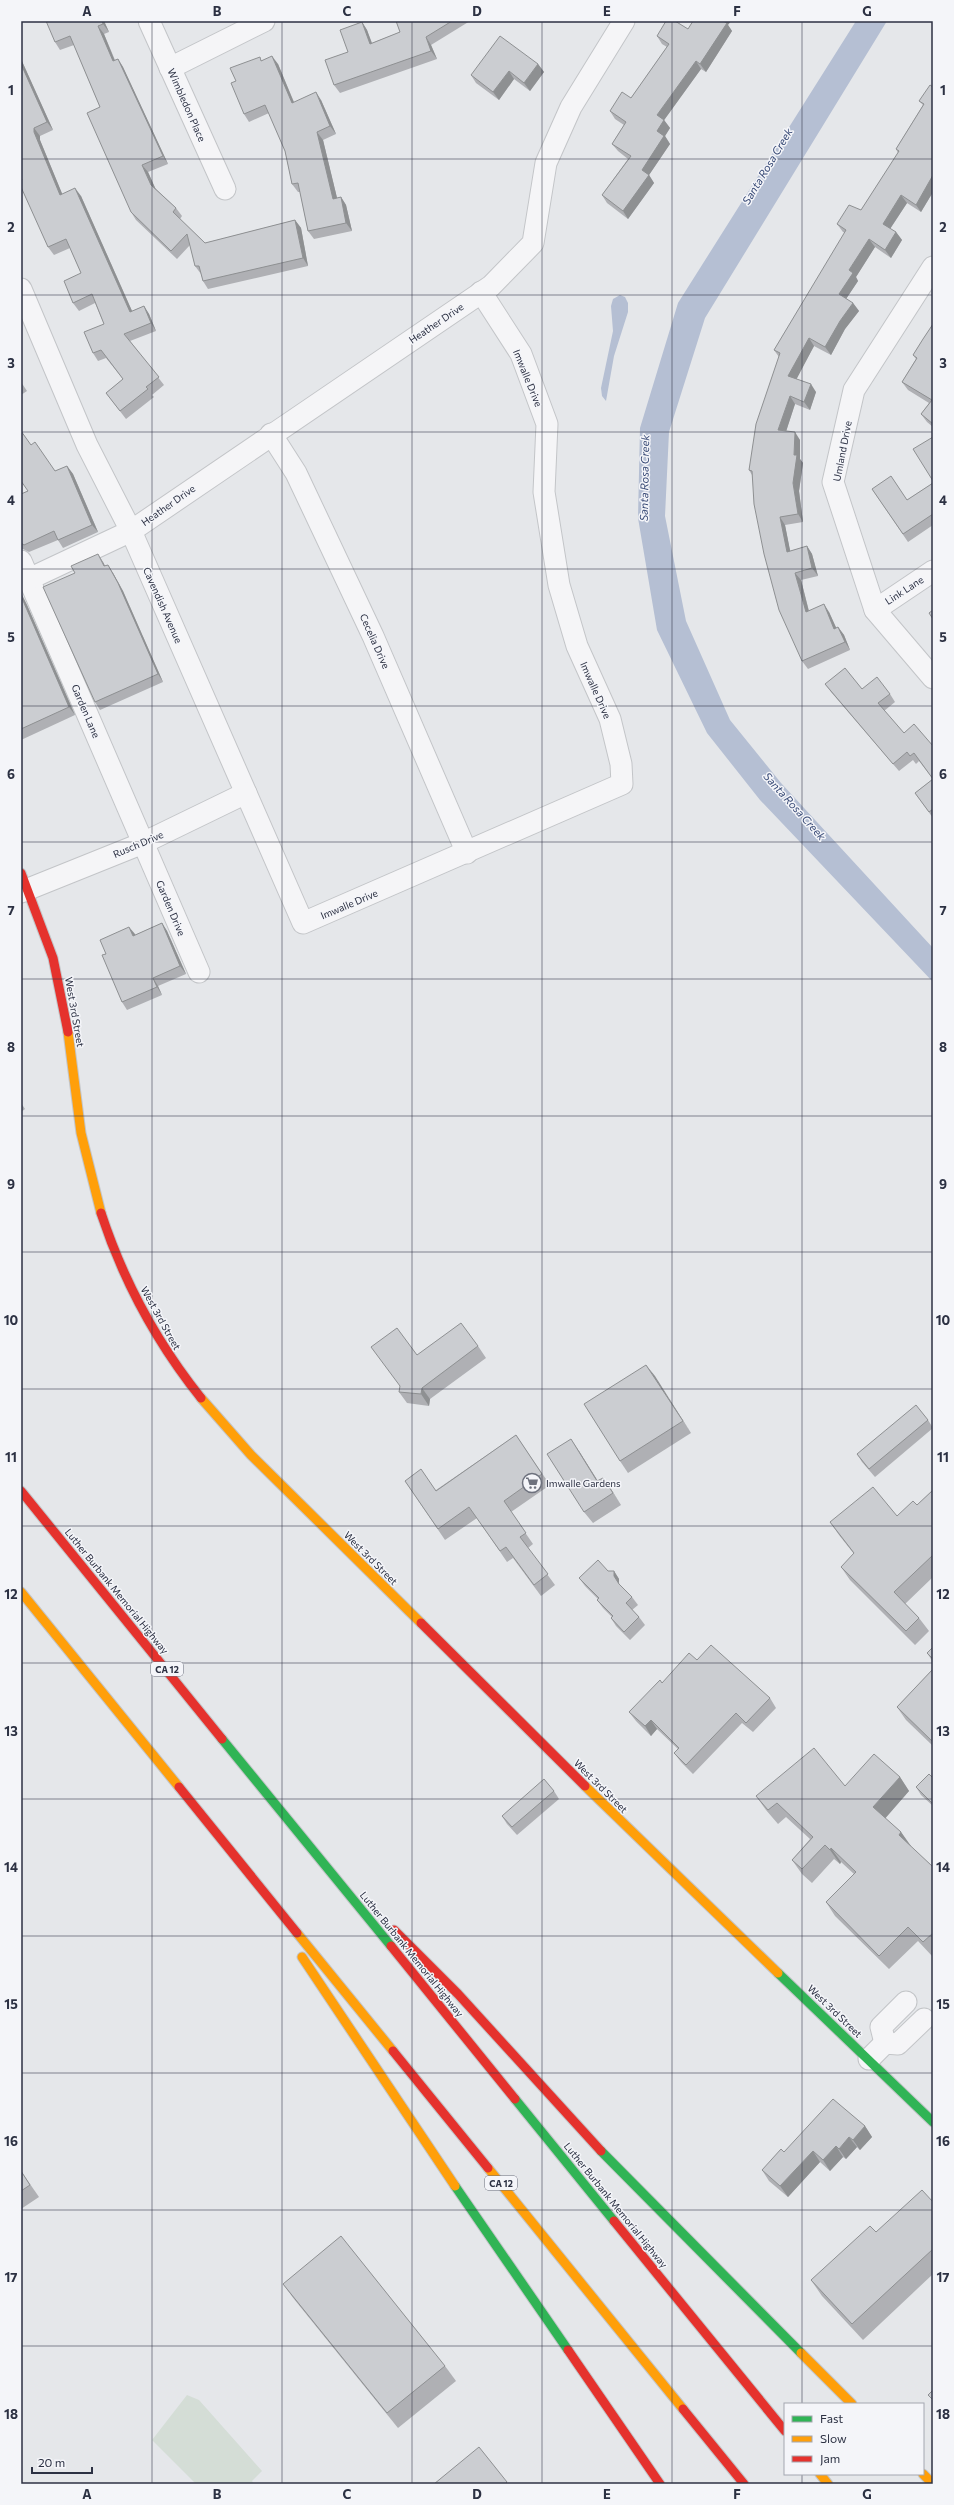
<svg xmlns="http://www.w3.org/2000/svg" width="954" height="2505" font-family="Commissioner,sans-serif">
	<rect width="100%" height="100%" fill="#e5e7ea"/>
	<polygon fill="#d4ddd6" points="187,2395 199,2400 262,2471 252,2481 254,2484 196,2484 152,2440"/>
	<g fill="#b5bfd3">
		<polygon points="856,21 887,21 705,318 669,432 665,516 686,621 730,720 781,783 933,948 933,982 760,800 707,733 657,630 638,518 640,428 678,303"/>
		<polygon points="620,295 625,297 628,303 628,312 614,356 606,401 602,396 601,388 613,331 611,306 613,299"/>
	</g>
	<g fill="none" stroke-linecap="round" stroke-linejoin="round">
		<defs>
			<g id="street">
				<polyline points="149,21 225,189"/>
				<polyline points="170,68 264,21"/>
				<polyline points="933,267 854,390 833,482 875,610 933,678"/>
				<polyline points="21,289 87,445 131,531 303,923 622,784 621,764 610,719 577,646 559,585 544,492 547,424 521,354 481,292"/>
				<polyline points="271,434 296,473 373,636 467,853"/>
				<polyline points="21,561 199,972"/>
				<polyline points="29,579 131,531 491,286 533,243 546,163 571,107 624,21"/>
				<polyline points="875,610 933,571"/>
				<polyline points="21,892 143,843 246,793"/>
				<polyline points="885,2043 881,2027 906,2002"/>
				<polyline points="869,2059 885,2043 898,2044 924,2019"/>
			</g>
			<g id="fast">
				<polyline points="222,1739 391,1946"/>
				<polyline points="778,1973 933,2122"/>
				<polyline points="515,2099 614,2221"/>
				<polyline points="601,2151 801,2353"/>
				<polyline points="455,2186 568,2350"/>
			</g>
			<g id="slow">
				<polyline points="68,1032 81,1133 101,1213"/>
				<polyline points="201,1398 251,1455 421,1623"/>
				<polyline points="21,1592 179,1787"/>
				<polyline points="585,1786 778,1973"/>
				<polyline points="297,1933 393,2051"/>
				<polyline points="302,1957 455,2186"/>
				<polyline points="488,2168 683,2409"/>
				<polyline points="801,2353 852,2404"/>
				<polyline points="820,2474 828,2484"/>
				<polyline points="923,2474 933,2484"/>
			</g>
			<g id="jam">
				<polyline points="21,873 53,958 68,1032"/>
				<path d="M101,1213C123,1280 157,1343 201,1398"/>
				<polyline points="21,1491 222,1739"/>
				<polyline points="421,1623 585,1786"/>
				<polyline points="179,1787 297,1933"/>
				<polyline points="394,1930 458,1994 601,2151"/>
				<polyline points="391,1946 515,2099"/>
				<polyline points="393,2051 488,2168"/>
				<polyline points="614,2221 785,2431"/>
				<polyline points="568,2350 660,2484"/>
				<polyline points="683,2409 744,2484"/>
			</g>
		</defs>
		<use href="#street" stroke="#c3c5c8" stroke-width="23"/>
		<use href="#fast" stroke="#c3c5c8" stroke-width="11"/>
		<use href="#slow" stroke="#c3c5c8" stroke-width="11"/>
		<use href="#jam" stroke="#c3c5c8" stroke-width="11"/>
		<use href="#street" stroke="#f5f5f7" stroke-width="21"/>
		<use href="#fast" stroke="#30b455" stroke-width="9"/>
		<use href="#slow" stroke="#ff9f0a" stroke-width="9"/>
		<use href="#jam" stroke="#e5322d" stroke-width="9"/>
	</g>
	<g fill="#afb0b4">
		<polygon points="104,21 109,32 104,34 115,60 118,59 123,67 168,164 148,172 155,188 176,208 182,216 180,219 205,243 295,220 301,228 308,266 208,289 203,281 201,274 195,266 190,245 177,259 136,220 131,212 100,107 74,45 60,50 55,42"/>
		<polygon points="396,21 470,21 431,45 437,59 340,93 334,85 362,22 367,30 372,43 400,32"/>
		<polygon points="728,25 732,31 706,72 701,69 664,120 670,128 665,136 670,144 649,175 654,183 628,219 607,203 602,195 628,159 618,151 612,144 624,125 615,119 610,111 631,98 667,47 662,44 657,36 688,29"/>
		<polygon points="21,59 53,130 40,136 40,140 62,194 81,196 132,311 144,306 149,314 156,331 130,341 164,385 152,395 154,397 126,419 106,393 123,379 106,358 98,361 93,353 104,324 95,303 79,311 73,303 81,273 70,248 54,255 48,247 22,180"/>
		<polygon points="262,60 278,64 294,102 321,100 336,134 323,140 337,198 341,197 346,205 352,231 314,239 308,231 300,192 298,192 292,184 285,151 269,113 249,122 244,114 236,81"/>
		<polygon points="538,64 544,72 530,91 514,79 499,100 476,83 471,75"/>
		<polygon points="933,87 933,192 921,212 907,203 890,229 896,232 902,240 891,258 875,247 856,277 858,281 846,299 853,303 859,311 845,329 831,355 814,346 796,379 816,392 810,410 795,404 786,431 800,440 800,459 803,463 799,491 803,522 785,525 790,551 807,546 812,554 818,576 801,580 809,611 829,612 836,628 838,627 844,635 850,650 808,669 802,661 752,475 749,470 779,357 774,350 845,233 843,232 837,224 861,210 898,153 896,149 923,105 919,101"/>
		<polygon points="933,324 933,427 927,422 921,414 929,403 908,390 902,382 916,359 913,355"/>
		<polygon points="21,382 27,391 21,395"/>
		<polygon points="31,445 55,471 67,466 73,474 98,532 63,548 58,540 29,552 23,549 21,549 21,494 28,491"/>
		<polygon points="933,483 933,525 908,542 872,489 907,500"/>
		<polygon points="103,562 105,566 113,573 123,591 163,682 100,710 95,702"/>
		<polygon points="21,593 27,605 75,715 21,740"/>
		<polygon points="825,684 890,694 895,702 884,711 904,733 933,746 933,818 915,793 933,779 919,761 916,764 913,760 899,771 831,692"/>
		<polygon points="162,923 167,931 186,974 158,986 162,995 127,1010 122,1002 106,954 135,935"/>
		<polygon points="21,1103 25,1109 21,1112"/>
		<polygon points="478,1346 486,1358 430,1399 429,1406 407,1403 399,1392 417,1355"/>
		<polygon points="646,1365 691,1433 628,1473 620,1461"/>
		<polygon points="928,1420 933,1428 875,1477 862,1462 857,1454"/>
		<polygon points="516,1435 550,1485 511,1512 533,1544 528,1548 555,1585 541,1596 513,1558 507,1562 477,1518 445,1540 405,1481 436,1490"/>
		<polygon points="579,1451 598,1481 603,1478 621,1505 593,1523 584,1512"/>
		<polygon points="933,1490 933,1577 905,1604 919,1618 929,1631 915,1645 850,1580 841,1567 854,1554 839,1535 830,1522 897,1516 917,1505"/>
		<polygon points="608,1571 614,1571 619,1579 619,1584 632,1597 638,1605 632,1610 639,1617 645,1625 630,1640 616,1626 611,1618 612,1617 603,1608 597,1600 598,1599 585,1586 579,1578"/>
		<polygon points="933,1647 933,1662 927,1653"/>
		<polygon points="697,1660 770,1698 776,1708 753,1732 742,1723 693,1774 681,1762 674,1753 678,1749 657,1729 651,1736 636,1721 629,1712 662,1683"/>
		<polygon points="933,1669 933,1746 906,1720 897,1707"/>
		<polygon points="900,1777 909,1791 885,1818 901,1832 910,1846 932,1866 933,1866 933,1955 932,1956 918,1941 889,1969 835,1916 826,1902 854,1874 841,1862 840,1864 834,1859 812,1883 802,1874 792,1860 810,1839 786,1817 778,1824 766,1810 756,1796 845,1786"/>
		<polygon points="933,1778 933,1806 921,1795 916,1787"/>
		<polygon points="554,1791 559,1799 517,1835 507,1824 502,1816"/>
		<polygon points="865,2126 872,2137 860,2150 857,2147 846,2159 843,2157 830,2171 820,2162 788,2197 769,2181 762,2170 784,2152"/>
		<polygon points="21,2171 39,2197 21,2209"/>
		<polygon points="933,2202 933,2274 863,2340 822,2296 811,2280 876,2232"/>
		<polygon points="283,2284 445,2366 456,2381 398,2428 294,2299"/>
	</g>
	<g fill="#8e9092">
		<polygon points="102,21 104,21 109,32 103,24"/>
		<polygon points="722,21 731,21 728,25 732,31 706,72 700,64"/>
		<polygon points="362,22 367,30 375,52 370,44"/>
		<polygon points="98,26 104,34 118,69 113,61"/>
		<polygon points="426,37 431,45 437,59 431,51"/>
		<polygon points="272,56 278,64 297,110 292,103"/>
		<polygon points="21,59 53,130 47,122 21,64"/>
		<polygon points="118,59 123,67 168,164 163,156"/>
		<polygon points="696,61 701,69 662,123 657,115"/>
		<polygon points="538,64 544,72 530,91 524,83"/>
		<polygon points="509,71 514,79 499,100 493,92"/>
		<polygon points="316,92 321,100 336,134 330,126"/>
		<polygon points="664,120 670,128 665,136 670,144 649,175 654,183 628,219 623,211 642,170 657,131"/>
		<polygon points="34,128 40,136 40,140 66,203 60,195 34,132"/>
		<polygon points="317,132 323,140 339,206 333,199"/>
		<polygon points="142,165 148,172 157,192 151,185"/>
		<polygon points="933,175 933,192 921,212 916,205"/>
		<polygon points="75,188 81,196 136,320 130,312"/>
		<polygon points="901,195 907,203 888,232 883,224"/>
		<polygon points="341,197 346,205 352,231 346,223"/>
		<polygon points="295,220 301,228 308,266 303,258"/>
		<polygon points="896,232 902,240 891,258 885,250"/>
		<polygon points="869,239 875,247 856,277 858,281 844,302 839,294 849,270"/>
		<polygon points="853,303 859,311 845,329 831,355 825,347 840,321"/>
		<polygon points="144,306 149,314 156,331 151,323"/>
		<polygon points="809,338 814,346 794,384 788,376"/>
		<polygon points="811,384 816,392 810,410 804,402"/>
		<polygon points="790,396 795,404 784,438 778,430"/>
		<polygon points="795,432 800,440 800,459 803,463 799,491 803,522 798,514 793,483"/>
		<polygon points="67,466 73,474 98,532 92,525"/>
		<polygon points="780,517 785,525 792,560 787,552"/>
		<polygon points="807,546 812,554 818,576 812,568"/>
		<polygon points="98,554 103,562 109,574 104,566"/>
		<polygon points="108,565 113,573 123,591 163,682 158,674"/>
		<polygon points="795,573 801,580 811,620 806,612"/>
		<polygon points="21,593 27,605 75,715 69,707 21,596"/>
		<polygon points="824,604 829,612 840,636 834,629"/>
		<polygon points="838,627 844,635 850,650 845,642"/>
		<polygon points="162,923 167,931 186,974 180,966"/>
		<polygon points="129,927 135,934 139,944 133,936"/>
		<polygon points="153,978 158,986 162,995 157,987"/>
		<polygon points="646,1365 655,1376 691,1433 683,1421"/>
		<polygon points="422,1388 430,1399 429,1406 421,1394"/>
		<polygon points="571,1439 579,1451 605,1493 597,1481"/>
		<polygon points="603,1478 611,1489 621,1505"/>
		<polygon points="614,1571 619,1579 619,1584 614,1576"/>
		<polygon points="651,1720 657,1729 651,1736 645,1726"/>
		<polygon points="900,1777 909,1791 883,1821 873,1807"/>
		<polygon points="901,1832 911,1846 908,1849 899,1835"/>
		<polygon points="831,1848 841,1862 840,1864 830,1850"/>
		<polygon points="865,2126 872,2137 860,2150 853,2140"/>
		<polygon points="849,2137 857,2147 846,2159 839,2149"/>
		<polygon points="836,2146 843,2157 830,2171 823,2160"/>
		<polygon points="813,2151 820,2162 788,2197 780,2186"/>
	</g>
	<g fill="#cbcdd1" stroke="#8e9092">
		<polygon points="46,21 102,21 103,24 98,26 113,61 118,59 163,156 142,165 151,185 176,208 173,212 205,243 295,220 303,258 203,281 199,266 195,266 187,234 171,251 131,212 87,113 100,107 70,36 55,42"/>
		<polygon points="396,21 452,21 426,37 431,51 334,85 325,60 348,52 340,30 362,22 370,44 400,32"/>
		<polygon points="666,21 675,21 688,29 693,21 723,21 727,23 700,64 696,61 657,115 664,120 657,131 664,136 642,170 649,175 623,211 602,195 631,156 612,144 626,122 610,111 622,92 631,98 669,44 657,36"/>
		<polygon points="500,36 538,64 524,83 509,71 493,92 471,75"/>
		<polygon points="272,56 292,103 316,92 330,126 317,132 333,199 341,197 346,223 308,231 298,183 292,184 285,151 265,105 244,114 231,83 236,81 230,68 260,57 261,61"/>
		<polygon points="21,64 47,122 34,128 34,132 60,195 75,188 130,312 144,306 151,323 124,334 159,377 146,387 148,389 120,411 106,393 123,379 101,350 93,353 84,332 104,324 92,294 73,303 64,281 81,273 66,239 48,247 21,187 21,180 22,180 21,177"/>
		<polygon points="930,85 933,87 933,175 916,205 901,195 883,224 896,232 885,250 869,239 849,270 853,273 839,294 853,303 840,321 825,347 809,338 788,376 811,384 804,402 790,396 778,430 795,432 794,455 797,455 793,483 798,514 780,517 787,552 807,546 812,568 795,573 806,612 824,604 834,629 838,627 845,642 802,661 779,610 764,554 754,504 752,471 749,470 756,424 780,353 774,350 846,230 837,224 849,205 861,210 899,151 896,149 924,104 919,101"/>
		<polygon points="933,324 933,424 921,414 932,400 902,382 917,358 913,355 923,339"/>
		<polygon points="21,431 31,445 35,442 55,471 67,466 92,525 58,540 54,531 24,545 21,543 21,494 28,491 21,481"/>
		<polygon points="933,437 933,481 913,449"/>
		<polygon points="891,476 907,500 933,483 933,514 903,534 872,489"/>
		<polygon points="98,554 104,566 108,565 118,583 158,674 95,702 43,587 75,573 71,566"/>
		<polygon points="21,596 69,707 21,729"/>
		<polygon points="933,610 933,619 929,613"/>
		<polygon points="845,668 862,689 877,677 890,694 878,703 904,733 914,724 933,746 933,779 914,753 910,756 907,752 893,764 825,684"/>
		<polygon points="933,779 933,809 929,812 915,793"/>
		<polygon points="162,923 180,966 153,978 157,987 122,1002 102,955 106,954 100,940 129,927 133,936"/>
		<polygon points="461,1323 478,1346 422,1388 421,1394 399,1392 400,1386 371,1347 397,1328 417,1355"/>
		<polygon points="646,1365 683,1421 620,1461 584,1404"/>
		<polygon points="916,1405 928,1420 869,1469 857,1454"/>
		<polygon points="516,1435 542,1474 504,1501 526,1533 520,1537 548,1574 534,1585 506,1547 500,1551 469,1507 438,1529 405,1481 421,1469 436,1491"/>
		<polygon points="571,1439 597,1481 603,1478 613,1493 584,1512 547,1454"/>
		<polygon points="873,1487 897,1516 913,1501 917,1505 933,1490 933,1555 894,1592 919,1618 906,1631 841,1567 854,1553 830,1522"/>
		<polygon points="598,1560 608,1571 614,1571 614,1576 619,1584 632,1597 626,1603 639,1617 624,1632 611,1618 613,1616 597,1600 599,1598 579,1578"/>
		<polygon points="711,1645 770,1698 746,1723 736,1713 686,1765 674,1753 679,1748 651,1720 645,1726 629,1712 660,1680 662,1683 689,1653 697,1660"/>
		<polygon points="933,1647 933,1659 927,1653"/>
		<polygon points="933,1669 933,1742 897,1707"/>
		<polygon points="814,1748 845,1786 874,1754 900,1777 873,1807 901,1832 899,1835 932,1866 933,1866 933,1933 923,1942 908,1927 879,1956 826,1902 856,1872 831,1848 830,1850 825,1845 802,1869 792,1860 813,1837 777,1803 768,1810 756,1796"/>
		<polygon points="929,1774 933,1778 933,1804 916,1787"/>
		<polygon points="544,1779 554,1791 512,1827 502,1816"/>
		<polygon points="833,2099 865,2126 853,2140 849,2137 839,2149 836,2146 823,2160 813,2151 780,2186 762,2170 781,2149 784,2152"/>
		<polygon points="21,2171 30,2185 21,2191"/>
		<polygon points="922,2190 933,2202 933,2249 852,2324 811,2280 870,2226 876,2232"/>
		<polygon points="341,2236 445,2366 387,2413 283,2284"/>
		<polygon points="933,2390 933,2400 928,2395"/>
		<polygon points="479,2447 507,2482 505,2484 434,2484"/>
	</g>
	<path fill="none" stroke="#2c3143" stroke-width="1" stroke-opacity="0.55" d="M152,21V2484M282,21V2484M412,21V2484M542,21V2484M672,21V2484M802,21V2404M21,159H933M21,295H933M21,432H933M21,569H933M21,706H933M21,842H933M21,979H933M21,1116H933M21,1252H933M21,1389H933M21,1526H933M21,1663H933M21,1799H933M21,1936H933M21,2073H933M21,2210H933M21,2346H933M802,2474V2484"/>
	<defs>
		<symbol id="supermarket-ring" viewBox="-11 -11 22 22"><circle r="9.5" fill="#f4f5f9" stroke="#6d717d" stroke-width="1.5"/><path d="M-6-5.5h2.5l.6 2H6L4.5 2H-2.5L-4.4-4H-6ZM-1.5 3.2a1.3 1.3 0 1 0 .1 0ZM3 3.2a1.3 1.3 0 1 0 .1 0Z" fill="#6d717d"/></symbol>
	</defs>
	<g fill-rule="evenodd">
		<use href="#supermarket-ring" x="521" y="1472" width="22" height="22"/>
	</g>
	<g text-anchor="middle" dominant-baseline="central" stroke-width="3" stroke-linejoin="round" paint-order="stroke">
		<g fill="#f4f5f9" stroke="#686c7a" stroke-width="1">
			<rect x="151" y="1662" width="32" height="14" rx="3"/>
			<rect x="485" y="2176" width="32" height="14" rx="3"/>
		</g>
		<g font-size="9" font-weight="bold" fill="#2c3143">
			<text x="167" y="1669">CA 12</text>
			<text x="501" y="2183">CA 12</text>
		</g>
		<g font-size="10" fill="#2c3143" stroke="#f4f5f9">
			<text transform="translate(187 105) rotate(66)">Wimbledon Place</text>
			<text transform="translate(436 323) rotate(-34)">Heather Drive</text>
			<text transform="translate(528 378) rotate(68)">Imwalle Drive</text>
			<text transform="translate(842 451) rotate(-79)">Umland Drive</text>
			<text transform="translate(168 505) rotate(-35)">Heather Drive</text>
			<text transform="translate(904 590) rotate(-33)">Link Lane</text>
			<text transform="translate(163 605) rotate(66)">Cavendish Avenue</text>
			<text transform="translate(375 641) rotate(66)">Cecelia Drive</text>
			<text transform="translate(596 690) rotate(66)">Imwalle Drive</text>
			<text transform="translate(86 711) rotate(67)">Garden Lane</text>
			<text transform="translate(138 844) rotate(-23)">Rusch Drive</text>
			<text transform="translate(349 904) rotate(-23)">Imwalle Drive</text>
			<text transform="translate(171 908) rotate(67)">Garden Drive</text>
			<text transform="translate(75 1012) rotate(80)">West 3rd Street</text>
			<text transform="translate(161 1318) rotate(61)">West 3rd Street</text>
			<text transform="translate(371 1558) rotate(45)">West 3rd Street</text>
			<text transform="translate(117 1591) rotate(51)">Luther Burbank Memorial Highway</text>
			<text transform="translate(601 1786) rotate(45)">West 3rd Street</text>
			<text transform="translate(412 1954) rotate(51)">Luther Burbank Memorial Highway</text>
			<text transform="translate(835 2011) rotate(44)">West 3rd Street</text>
			<text transform="translate(616 2205) rotate(51)">Luther Burbank Memorial Highway</text>
		</g>
		<g font-size="10" fill="#2c3143" stroke="#f4f5f9" text-anchor="start">
			<text x="546" y="1483">Imwalle Gardens</text>
		</g>
		<g font-size="11" font-style="italic" fill="#384a76" stroke="#f4f5f9">
			<text transform="translate(767 166) rotate(-59)">Santa Rosa Creek</text>
			<text transform="translate(644 478) rotate(-89)">Santa Rosa Creek</text>
			<text transform="translate(795 806) rotate(48)">Santa Rosa Creek</text>
		</g>
	</g>
	<rect width="954" height="2505" fill="none" stroke="#f4f5f9" stroke-width="44"/>
	<rect x="784" y="2403" width="140" height="72" fill="#f4f5f9" stroke="#a4a7b0"/>
	<rect x="792" y="2416" width="20" height="6" fill="#30b455" stroke="#a4a7b0"/>
	<text x="820" y="2423" font-size="12" fill="#2c3143">Fast</text>
	<rect x="792" y="2436" width="20" height="6" fill="#ff9f0a" stroke="#a4a7b0"/>
	<text x="820" y="2443" font-size="12" fill="#2c3143">Slow</text>
	<rect x="792" y="2456" width="20" height="6" fill="#e5322d" stroke="#a4a7b0"/>
	<text x="820" y="2463" font-size="12" fill="#2c3143">Jam</text>
	<path d="M32 2467v6h60v-6" fill="none" stroke="#2c3143" stroke-width="2"/>
	<text x="38" y="2467" font-size="12" fill="#2c3143" stroke="#f4f5f9" stroke-width="3" paint-order="stroke">20 m</text>
	<rect x="22" y="22" width="910" height="2461" fill="none" stroke="#2c3143" stroke-width="1.5"/>
	<g font-size="13" text-anchor="middle" font-weight="bold" fill="#2c3143">
		<text x="87" y="16">A</text>
		<text x="217" y="16">B</text>
		<text x="347" y="16">C</text>
		<text x="477" y="16">D</text>
		<text x="607" y="16">E</text>
		<text x="737" y="16">F</text>
		<text x="867" y="16">G</text>
		<text x="11" y="95">1</text>
		<text x="943" y="95">1</text>
		<text x="11" y="232">2</text>
		<text x="943" y="232">2</text>
		<text x="11" y="368">3</text>
		<text x="943" y="368">3</text>
		<text x="11" y="505">4</text>
		<text x="943" y="505">4</text>
		<text x="11" y="642">5</text>
		<text x="943" y="642">5</text>
		<text x="11" y="779">6</text>
		<text x="943" y="779">6</text>
		<text x="11" y="915">7</text>
		<text x="943" y="915">7</text>
		<text x="11" y="1052">8</text>
		<text x="943" y="1052">8</text>
		<text x="11" y="1189">9</text>
		<text x="943" y="1189">9</text>
		<text x="11" y="1325">10</text>
		<text x="943" y="1325">10</text>
		<text x="11" y="1462">11</text>
		<text x="943" y="1462">11</text>
		<text x="11" y="1599">12</text>
		<text x="943" y="1599">12</text>
		<text x="11" y="1736">13</text>
		<text x="943" y="1736">13</text>
		<text x="11" y="1872">14</text>
		<text x="943" y="1872">14</text>
		<text x="11" y="2009">15</text>
		<text x="943" y="2009">15</text>
		<text x="11" y="2146">16</text>
		<text x="943" y="2146">16</text>
		<text x="11" y="2282">17</text>
		<text x="943" y="2282">17</text>
		<text x="11" y="2419">18</text>
		<text x="943" y="2419">18</text>
		<text x="87" y="2499">A</text>
		<text x="217" y="2499">B</text>
		<text x="347" y="2499">C</text>
		<text x="477" y="2499">D</text>
		<text x="607" y="2499">E</text>
		<text x="737" y="2499">F</text>
		<text x="867" y="2499">G</text>
	</g>
</svg>
